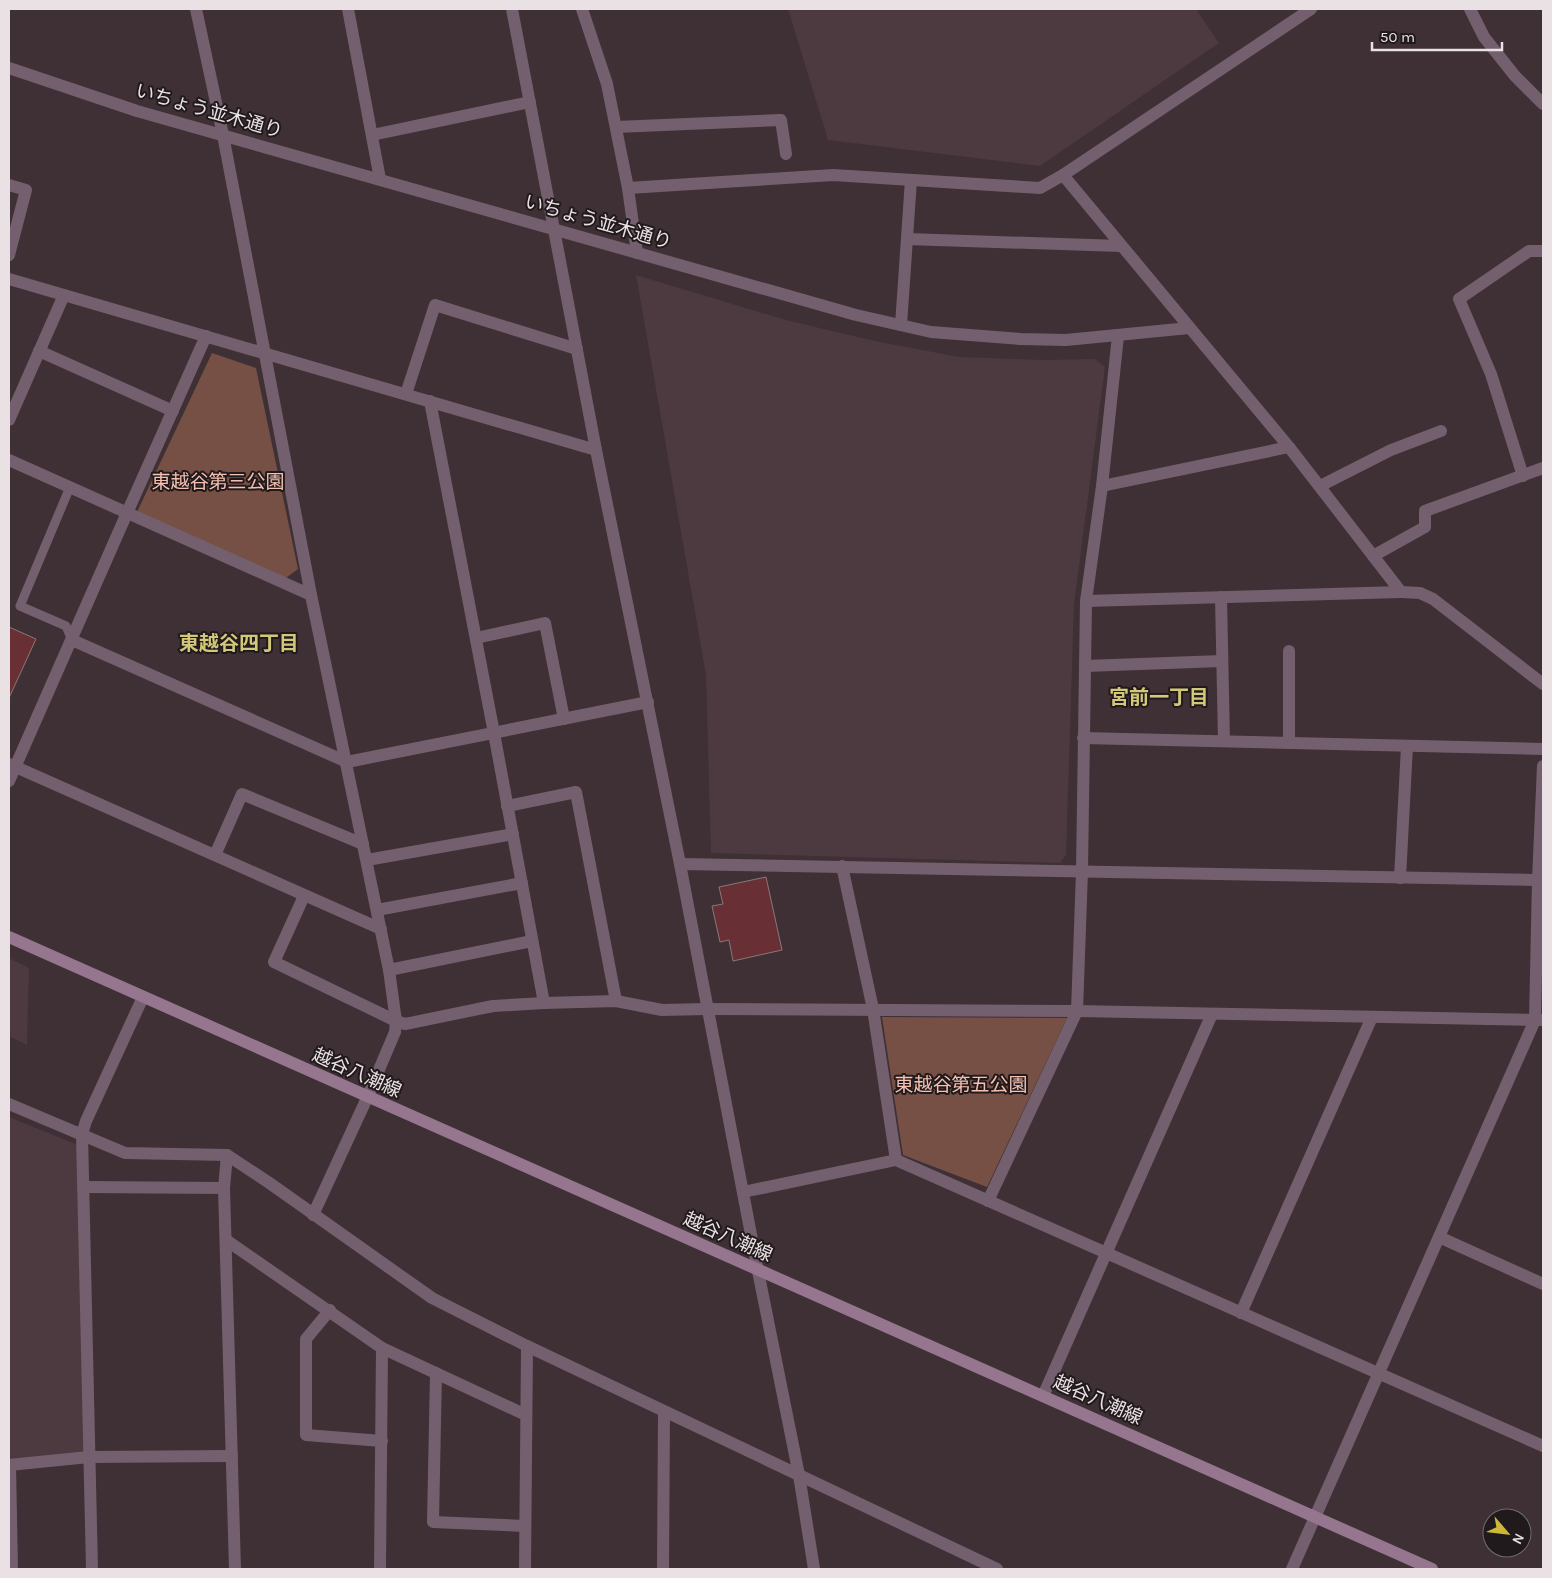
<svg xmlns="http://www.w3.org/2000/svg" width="1552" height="1578" font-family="Karla,'Noto Sans JP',sans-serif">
	<rect width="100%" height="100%" fill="#3e3035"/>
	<g fill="#4d3940">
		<polygon points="788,9 1196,9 1219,43 1040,166 828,140"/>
		<polygon points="636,275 786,320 875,341 959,357 1045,360 1095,359 1105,367 1074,605 1066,855 1060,863 711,853 706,675"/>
		<polygon points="9,958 29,968 27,1045 9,1036"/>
		<polygon points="9,1117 78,1145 85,1453 9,1460"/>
	</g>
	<g fill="#765044">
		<polygon points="212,353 256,368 298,569 286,578 137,512"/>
		<polygon points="882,1017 1067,1018 987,1187 903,1155"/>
	</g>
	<g fill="#683035" stroke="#8a7879">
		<polygon points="9,627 36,639 9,698"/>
		<polygon points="766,877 782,950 733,961 729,940 720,942 712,906 723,904 719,887"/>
	</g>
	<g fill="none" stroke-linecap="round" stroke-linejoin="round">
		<polyline stroke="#745f6f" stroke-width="9" points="70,487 20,606 66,626 72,640"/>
		<g stroke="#745f6f" stroke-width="12">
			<polyline points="348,9 380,179"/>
			<polyline points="582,9 607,84 628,188 637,253"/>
			<polyline points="1470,9 1484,37 1515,76 1543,104"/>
			<polyline points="616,127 781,120 786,154"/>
			<polyline points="372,135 530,102"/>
			<polyline points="1063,175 1289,447 1401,592 1420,593 1433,599 1543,684"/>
			<polyline points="9,185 26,190 9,255"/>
			<polyline points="628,188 833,175 1040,188 1063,175 1311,9"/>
			<polyline points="907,239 1121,246"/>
			<polyline points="901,325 911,180"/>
			<polyline points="39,351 173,411"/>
			<polyline points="406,394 435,305 577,349"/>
			<polyline points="430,401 494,733 544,1003"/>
			<polyline points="9,420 64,295"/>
			<polyline points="9,460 311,595"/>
			<polyline points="1523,476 1491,374 1459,299 1529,251 1543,251"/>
			<polyline points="1102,486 1289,447"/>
			<polyline points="1320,486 1391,450 1441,431"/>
			<polyline points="1373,556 1425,527 1425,511 1543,468"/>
			<polyline points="1221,597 1224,741"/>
			<polyline points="1086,601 1401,592"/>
			<polyline points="476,638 545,623 564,719"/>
			<polyline points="72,640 347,762 648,702"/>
			<polyline points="1085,666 1222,661"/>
			<polyline points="1083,738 1543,749"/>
			<polyline points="1289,743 1289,651"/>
			<polyline points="9,764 381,929"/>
			<polyline points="9,781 127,513 206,336"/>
			<polyline points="507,806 576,792 616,1001"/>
			<polyline points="215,855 242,794 363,844"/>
			<polyline points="367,860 513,834"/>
			<polyline points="680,864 1538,880"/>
			<polyline points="842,866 873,1009 896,1160"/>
			<polyline points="1400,878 1407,746"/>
			<polyline points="304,896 274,962 396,1021 405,1024 493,1006 544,1003 616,1001 662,1010 707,1009"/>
			<polyline points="377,910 522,883"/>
			<polyline points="389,970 532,941"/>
			<polyline points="9,1104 125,1153 227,1155 268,1182 432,1298 527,1346 997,1569"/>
			<polyline points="82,1134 86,1121 143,997"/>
			<polyline points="227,1155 224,1188 235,1569"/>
			<polyline points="84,1187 224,1188"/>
			<polyline points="743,1192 896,1160 1543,1446"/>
			<polyline points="988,1201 1077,1011"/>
			<polyline points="313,1215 367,1098"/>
			<polyline points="1439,1237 1543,1284"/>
			<polyline points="226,1240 382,1348 526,1415"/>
			<polyline points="330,1310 306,1339 306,1435 382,1441"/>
			<polyline points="1241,1313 1372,1017"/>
			<polyline points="436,1373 433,1522 525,1526"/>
			<polyline points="1043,1396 1212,1014"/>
			<polyline points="9,1465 89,1457 232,1456"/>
			<polyline points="10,1465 12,1569"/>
			<polyline points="380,1569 382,1348"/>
			<polyline points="525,1569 527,1346"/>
			<polyline points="663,1569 664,1412"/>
			<polyline points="1292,1569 1535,1020 1538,880 1543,766"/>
		</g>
		<g stroke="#745f6f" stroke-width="12">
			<polyline points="196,9 223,135 311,595 389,970 396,1021 395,1032 367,1098"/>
			<polyline points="512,9 596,450 680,864 758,1271 799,1475 814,1569"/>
			<polyline points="9,68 137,111 856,315 931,332 1021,339 1066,340 1189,328"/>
			<polyline points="9,279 596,450"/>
			<polyline points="707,1009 1077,1011 1543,1020"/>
			<polyline points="1077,1011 1082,871 1086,601 1102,486 1118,336"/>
			<polyline points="82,1134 92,1569"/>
		</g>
		<polyline stroke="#96768f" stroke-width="12" points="9,937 1432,1569"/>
	</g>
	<g text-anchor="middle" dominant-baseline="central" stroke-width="4" stroke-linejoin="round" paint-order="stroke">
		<g font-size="19" fill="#eae1e4" stroke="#201a1c">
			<text transform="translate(209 111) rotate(16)">いちょう並木通り</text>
			<text transform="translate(598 222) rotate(16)">いちょう並木通り</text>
			<text transform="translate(357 1073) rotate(24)">越谷八潮線</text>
			<text transform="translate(728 1237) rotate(24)">越谷八潮線</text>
			<text transform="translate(1098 1400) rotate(24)">越谷八潮線</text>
		</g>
		<g font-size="19" fill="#f5c0b0" stroke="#201a1c">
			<text x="218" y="482">東越谷第三公園</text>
			<text x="961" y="1085">東越谷第五公園</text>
		</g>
		<g font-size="20" font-weight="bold" fill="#d3c779" stroke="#201a1c">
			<text x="239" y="643">東越谷四丁目</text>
			<text x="1159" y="697">宮前一丁目</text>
		</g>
	</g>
	<rect width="1552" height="1578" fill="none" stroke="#eae1e4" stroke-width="20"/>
	<g transform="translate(1507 1533) rotate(118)"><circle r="24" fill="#201a1c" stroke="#716a6c"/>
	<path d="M0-4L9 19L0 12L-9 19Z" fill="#ccb938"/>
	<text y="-8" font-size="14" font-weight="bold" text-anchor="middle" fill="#eae1e4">N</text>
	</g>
	<path d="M1372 42v8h130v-8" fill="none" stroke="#eae1e4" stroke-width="2.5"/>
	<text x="1380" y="42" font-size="15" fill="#eae1e4" stroke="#201a1c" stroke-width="4" paint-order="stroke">50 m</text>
</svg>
